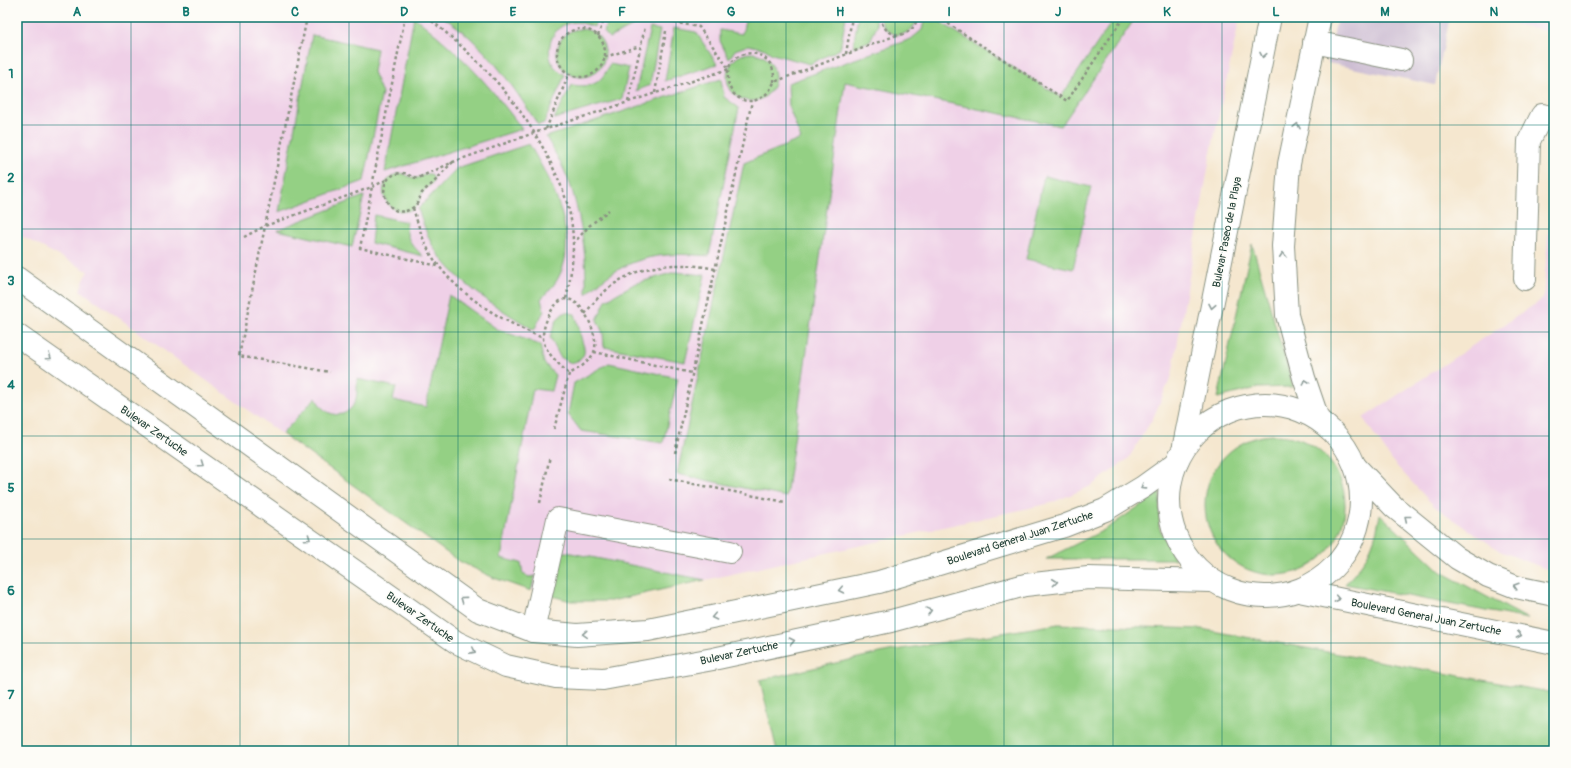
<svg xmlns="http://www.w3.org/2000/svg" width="1571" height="768" font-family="Pangolin,sans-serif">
	<rect width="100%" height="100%" fill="#fdfcf7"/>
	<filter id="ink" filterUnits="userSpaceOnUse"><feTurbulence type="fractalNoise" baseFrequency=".025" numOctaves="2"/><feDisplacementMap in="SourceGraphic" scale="8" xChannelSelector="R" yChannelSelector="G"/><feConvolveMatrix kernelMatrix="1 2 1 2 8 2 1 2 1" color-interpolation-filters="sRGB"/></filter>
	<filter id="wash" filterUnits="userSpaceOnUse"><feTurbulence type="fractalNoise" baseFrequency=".012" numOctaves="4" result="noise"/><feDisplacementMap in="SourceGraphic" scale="16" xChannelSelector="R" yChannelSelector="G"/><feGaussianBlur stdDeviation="0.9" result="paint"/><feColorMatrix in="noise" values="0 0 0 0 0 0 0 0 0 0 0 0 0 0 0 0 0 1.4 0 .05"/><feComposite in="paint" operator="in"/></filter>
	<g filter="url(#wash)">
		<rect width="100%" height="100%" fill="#f5e7cf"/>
		<g fill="#efd0e7">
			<polygon points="18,17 1240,17 1210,157 1172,375 1153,418 1128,459 1091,486 1051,503 611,601 571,601 494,578 457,560 80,290 88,271 17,234"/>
			<polygon points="1483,17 1554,17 1554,33 1501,21"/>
			<polygon points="1554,162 1554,572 1500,551 1434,506 1393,462 1363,418 1543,299"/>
		</g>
		<polygon fill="#cdbed3" points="1337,17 1450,17 1435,85 1328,63"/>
		<g fill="#94d084" stroke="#5a865c">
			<path d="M414,17C458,51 490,85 522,129L385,172Z"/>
			<path d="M443,17H597L594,27C588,25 581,22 576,22C555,22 544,45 552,63C554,68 561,72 565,75L544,123L538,125C512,84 485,44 443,17Z"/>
			<polygon points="609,17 639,17 637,24 609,38 604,32"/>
			<polygon points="746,17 846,17 840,49 810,64 772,54 765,49 749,45 735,50 729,59 720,41 720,30 742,34"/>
			<polygon points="858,17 875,17 877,26 870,41 853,47"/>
			<path d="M880,17H917C916,28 908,34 897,35C887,32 882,27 880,17Z"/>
			<polygon points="925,17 932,17 1061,97 1115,17 1136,17 1061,126 845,82 786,497 677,474 744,163 801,139 789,108 788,83 911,39 922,30"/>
			<polygon points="650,28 660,30 650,85 636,91"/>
			<polygon points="674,28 696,32 717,64 665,81"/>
			<circle cx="581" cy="53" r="24"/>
			<polygon points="312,35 377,49 373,72 382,93 364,181 279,212"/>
			<circle cx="751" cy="77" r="24"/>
			<path d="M610,64L629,68L622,99L554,119L572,85C594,88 601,83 610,64Z"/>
			<path d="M721,79L724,97L739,108L709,256C656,251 626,257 586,294C587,260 582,225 573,193C567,173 556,154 546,137Z"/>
			<path d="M529,144C551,181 582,238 557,280C553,287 546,293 541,299L544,311L534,330C500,309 462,287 438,254C428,241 424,224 418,209L457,168Z"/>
			<path d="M399,173C406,173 409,178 415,178C421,178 425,173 431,174L434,179C433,185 426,187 423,192C420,196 420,200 418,204C398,228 363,187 399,173Z"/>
			<polygon points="1044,176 1091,187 1073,269 1026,259"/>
			<polygon points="364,196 352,247 277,230"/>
			<path d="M374,215L407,222C404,238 413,246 423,256L371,243Z"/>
			<polygon points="1252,244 1293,387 1257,388 1218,398"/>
			<polygon points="675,272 705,275 685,362 604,347 603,333 597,320 606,300 634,284"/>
			<path d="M449,295L497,329L540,345L544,363L555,375L551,391L533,389L501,558L521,563L523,574L529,577L535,576L531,591L494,578L457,560L282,434L316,397C321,414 343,423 354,404C358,397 357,387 357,379L396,387L393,400L426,407Z"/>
			<path d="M565,312L575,314C578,322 579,329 581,337C583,347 588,351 580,360L571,363L560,357L550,337L557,319Z"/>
			<polygon points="609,363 678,378 663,443 581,431 568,414 574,383"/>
			<circle cx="1275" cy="505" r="70"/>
			<polygon points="1160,492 1159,527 1175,559 1046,559 1106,529"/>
			<path d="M1380,514L1441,572L1528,619L1345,584C1367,561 1375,545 1380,514Z"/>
			<polygon points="561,551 705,580 611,601 571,601 552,596"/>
			<polygon points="1058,624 1201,629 1554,693 1554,751 777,751 760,680 889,651"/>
		</g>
	</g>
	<g filter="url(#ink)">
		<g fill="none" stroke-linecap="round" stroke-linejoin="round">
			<defs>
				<g id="minor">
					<polyline points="1314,42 1401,60"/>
					<polyline points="1525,279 1529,141 1542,115 1554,118"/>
					<polyline points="533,631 558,519 730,552"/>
				</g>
				<g id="major">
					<polyline points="17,278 478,610 533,631 577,635 648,630 731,613 879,582 1064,526 1105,510 1143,487 1175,464"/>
					<polyline points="17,335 456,642 506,666 556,677 603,679 713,659 891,621 1025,585 1088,578 1211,581"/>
					<circle cx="1265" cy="500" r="96"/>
					<polyline points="1318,419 1304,378 1287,315 1283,246 1289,164 1320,17"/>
					<polyline points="1184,445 1270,17"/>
					<polyline points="1355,466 1394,507 1457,558 1488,576 1516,587 1554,595"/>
					<polyline points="1299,591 1554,643"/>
				</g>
			</defs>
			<use href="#minor" stroke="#8a9282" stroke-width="24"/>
			<use href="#major" stroke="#8a9282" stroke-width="24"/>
			<g stroke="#8a9282" stroke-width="2.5" stroke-dasharray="3 3" stroke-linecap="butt">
				<polyline points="307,17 239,356 330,372"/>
				<polyline points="405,17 360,248 438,266"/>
				<path d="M427,17C483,62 525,106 555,172C563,189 570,208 572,227C575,251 571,275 566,299"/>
				<path d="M880,17C882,27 887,32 897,35C908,34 916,28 917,17"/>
				<polyline points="938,17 1067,101 1124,17"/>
				<circle cx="581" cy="53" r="24"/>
				<polyline points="598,36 605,17"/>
				<polyline points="846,54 852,17"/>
				<polyline points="605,57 640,46"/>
				<path d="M774,82C777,44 725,45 728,78C728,84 730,89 733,93C747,109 768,99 774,82L897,35"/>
				<polyline points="655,93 666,31"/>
				<polyline points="628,102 645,27"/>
				<polyline points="546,129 569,74"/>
				<path d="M453,162C446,168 440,176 434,182C430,186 425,189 422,193C419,198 419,204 412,208C387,225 370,176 401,173C407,172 411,178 418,178L453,162L534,133L729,69L699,27L672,22"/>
				<path d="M413,208C419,228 425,249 439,266C463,298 506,323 543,338"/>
				<polyline points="244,237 265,226 372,187 388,179"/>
				<polyline points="573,244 589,226 609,210"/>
				<path d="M585,314C617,268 663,258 715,269"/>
				<polyline points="594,352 692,373"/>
				<path d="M554,429L569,374C578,369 589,363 594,352C600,339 584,300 567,299C553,298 539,331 544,343C548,355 560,365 569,374"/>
				<polyline points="675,453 752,101"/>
				<polyline points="669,479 785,502"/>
				<polyline points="540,503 550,456"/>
			</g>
			<use href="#minor" stroke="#fff" stroke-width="22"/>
			<use href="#major" stroke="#fff" stroke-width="22"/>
		</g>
		<defs><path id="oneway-chevron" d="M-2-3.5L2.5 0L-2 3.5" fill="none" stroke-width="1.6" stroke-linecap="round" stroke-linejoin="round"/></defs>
		<g stroke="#8f9e9a">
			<use href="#oneway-chevron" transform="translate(1263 55) rotate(101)"/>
			<use href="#oneway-chevron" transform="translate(1297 126) rotate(-78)"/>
			<use href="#oneway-chevron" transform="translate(1283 255) rotate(-94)"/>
			<use href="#oneway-chevron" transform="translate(1212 306) rotate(101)"/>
			<use href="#oneway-chevron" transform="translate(49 357) rotate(35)"/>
			<use href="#oneway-chevron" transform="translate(1306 382) rotate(-109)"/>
			<use href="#oneway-chevron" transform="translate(201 464) rotate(35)"/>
			<use href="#oneway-chevron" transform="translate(1143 487) rotate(147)"/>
			<use href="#oneway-chevron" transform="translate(1407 518) rotate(-141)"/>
			<use href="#oneway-chevron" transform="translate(308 538) rotate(35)"/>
			<use href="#oneway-chevron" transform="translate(1055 582) rotate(-6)"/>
			<use href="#oneway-chevron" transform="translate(1516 586) rotate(-163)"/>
			<use href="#oneway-chevron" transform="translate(841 590) rotate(168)"/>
			<use href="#oneway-chevron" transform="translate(463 599) rotate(-144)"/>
			<use href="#oneway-chevron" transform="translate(1337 599) rotate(11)"/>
			<use href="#oneway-chevron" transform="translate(929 611) rotate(-15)"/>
			<use href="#oneway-chevron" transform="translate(714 617) rotate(168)"/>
			<use href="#oneway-chevron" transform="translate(585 634) rotate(176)"/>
			<use href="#oneway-chevron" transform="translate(1519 635) rotate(11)"/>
			<use href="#oneway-chevron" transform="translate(792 641) rotate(-12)"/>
			<use href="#oneway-chevron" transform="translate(473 651) rotate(26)"/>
		</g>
	</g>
	<path fill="none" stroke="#0f766e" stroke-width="1" stroke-opacity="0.55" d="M131,17V751M240,17V751M349,17V751M458,17V751M567,17V751M676,17V751M786,17V751M895,17V751M1004,17V751M1113,17V751M1222,17V751M1331,17V751M1440,17V751M17,125H1554M17,229H1554M17,332H1554M17,436H1554M17,539H1554M17,643H1554"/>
	<g text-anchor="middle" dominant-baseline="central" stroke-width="3" stroke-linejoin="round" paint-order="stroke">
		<g font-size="11" fill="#1f3d34" stroke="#fdfcf7">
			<text transform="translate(1227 232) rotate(-79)">Bulevar Paseo de la Playa</text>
			<text transform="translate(154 431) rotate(35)">Bulevar Zertuche</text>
			<text transform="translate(1020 538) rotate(-18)">Boulevard General Juan Zertuche</text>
			<text transform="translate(420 617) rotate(35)">Bulevar Zertuche</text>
			<text transform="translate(1426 617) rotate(11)">Boulevard General Juan Zertuche</text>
			<text transform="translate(739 653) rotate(-12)">Bulevar Zertuche</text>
		</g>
	</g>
	<rect width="1571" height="768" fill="none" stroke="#fdfcf7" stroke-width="44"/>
	<rect x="22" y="22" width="1527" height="724" fill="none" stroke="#0f766e" stroke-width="1.5"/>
	<g font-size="13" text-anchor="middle" font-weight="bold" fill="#0f766e">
		<text x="77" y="16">A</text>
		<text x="186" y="16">B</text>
		<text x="295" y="16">C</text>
		<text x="404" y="16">D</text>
		<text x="513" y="16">E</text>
		<text x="622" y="16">F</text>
		<text x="731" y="16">G</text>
		<text x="840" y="16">H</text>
		<text x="949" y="16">I</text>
		<text x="1058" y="16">J</text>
		<text x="1167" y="16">K</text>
		<text x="1276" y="16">L</text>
		<text x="1385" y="16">M</text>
		<text x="1494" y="16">N</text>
		<text x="11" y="78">1</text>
		<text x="11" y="182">2</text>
		<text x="11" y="285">3</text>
		<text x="11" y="389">4</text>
		<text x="11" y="492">5</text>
		<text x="11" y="595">6</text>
		<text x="11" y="699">7</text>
	</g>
</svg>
